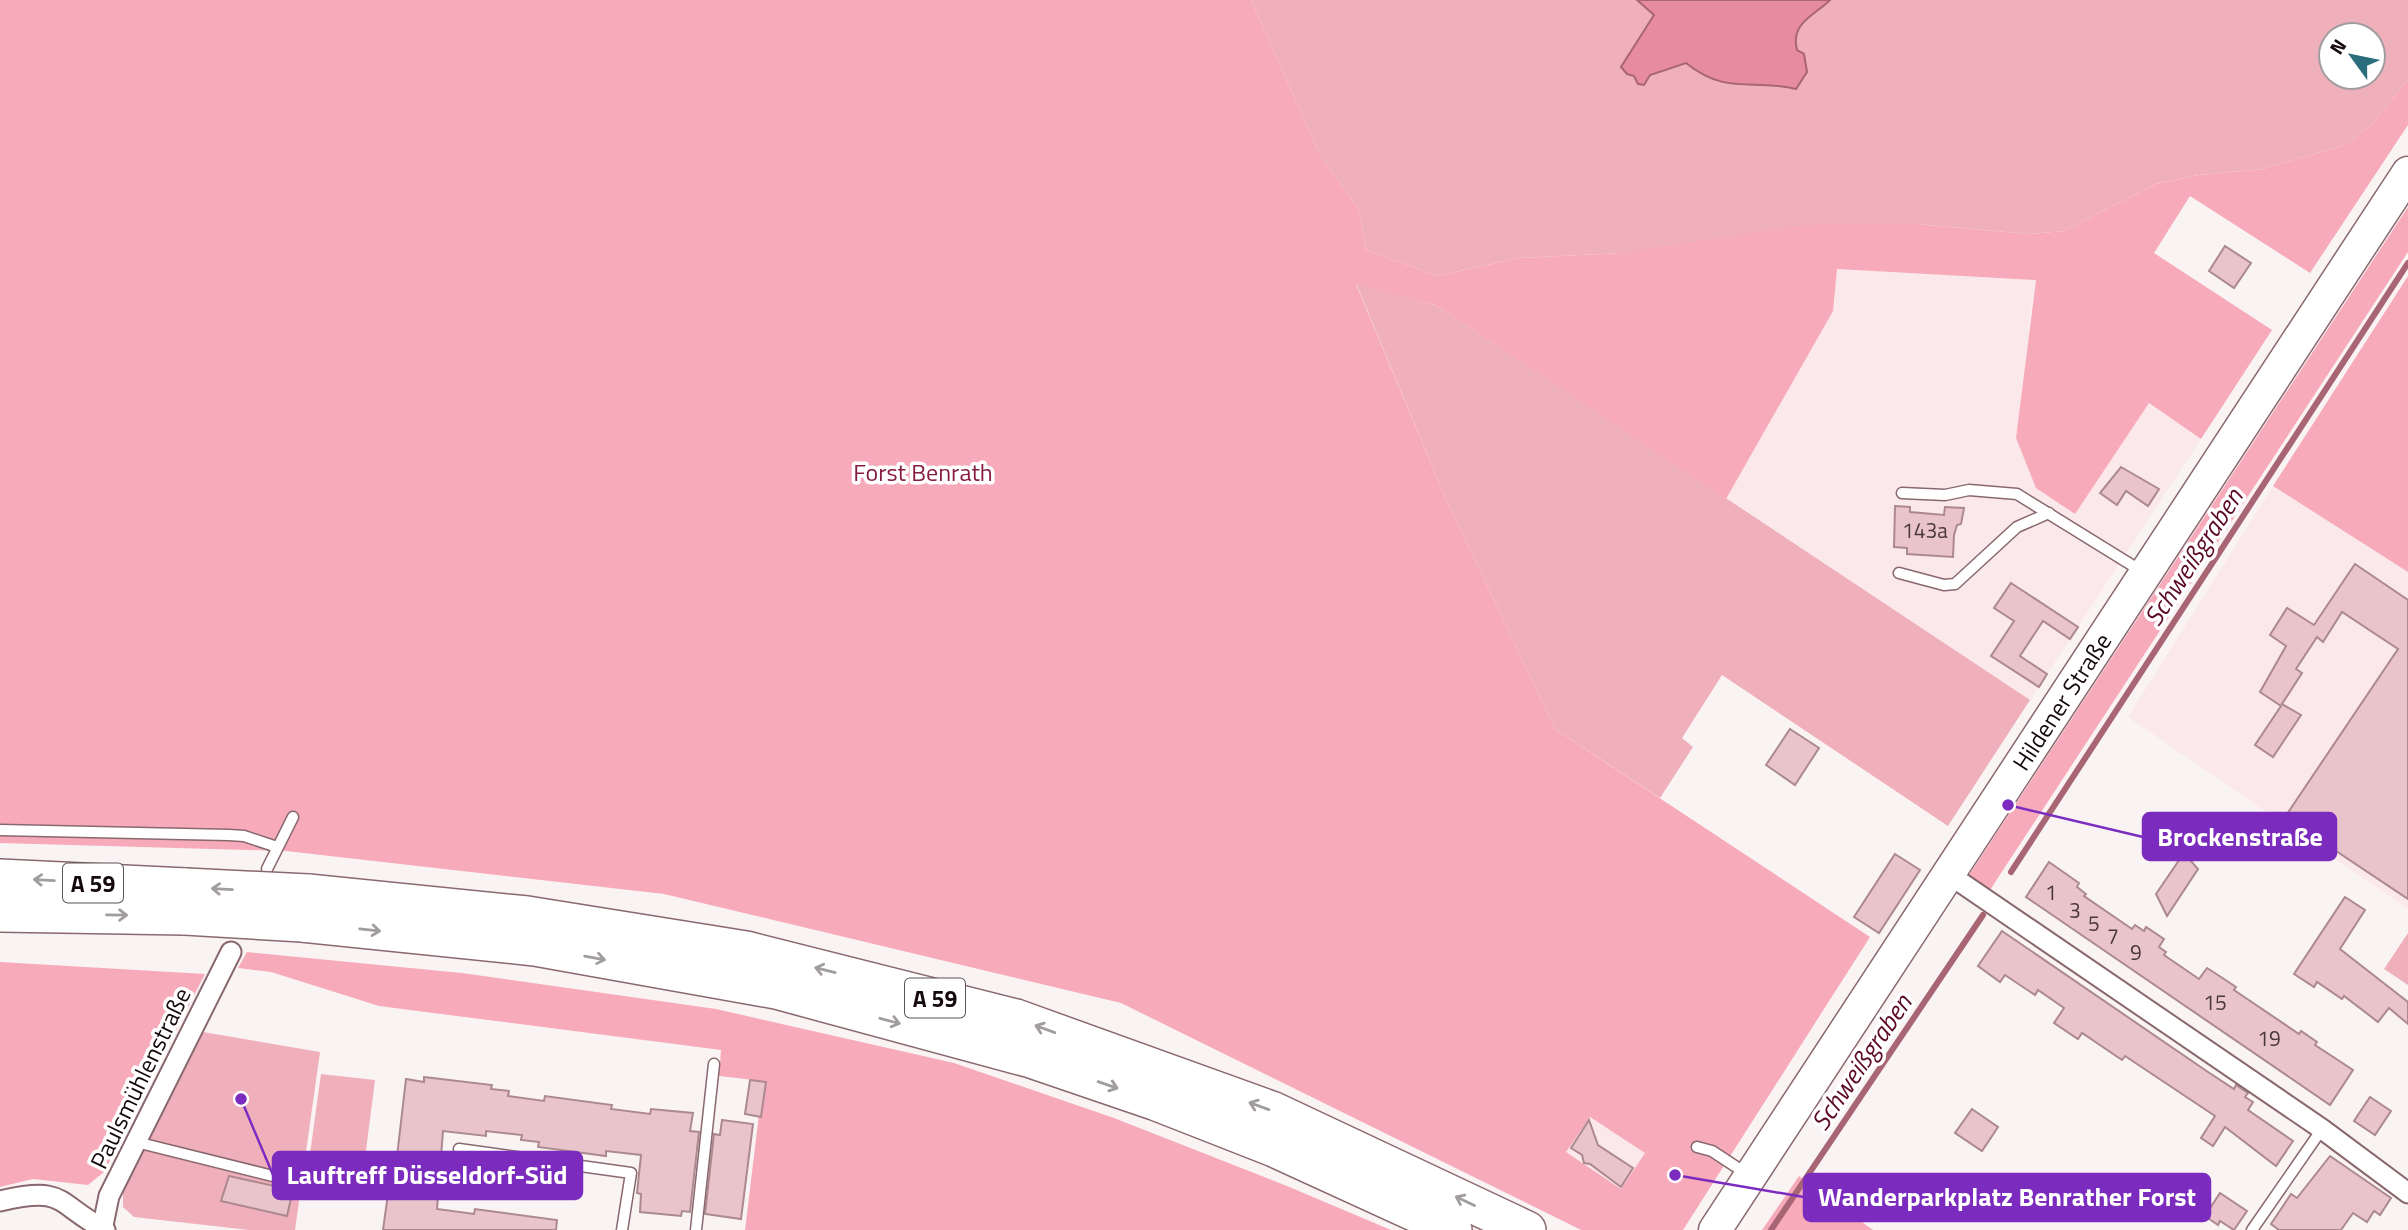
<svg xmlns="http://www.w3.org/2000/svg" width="2408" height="1230" font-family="'Titillium Web',sans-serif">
	<rect width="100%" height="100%" fill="#faf3f4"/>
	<g fill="#fbe8eb">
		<polygon points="1837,269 2036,280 2028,328 2075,514 2149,403 2201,439 2030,700 1726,499 1832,311"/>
		<polygon points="2273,486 2408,572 2408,909 2128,717"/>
		<polygon points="1590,1116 1645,1153 1621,1189 1566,1152"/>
	</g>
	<g fill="#efb0bb" fill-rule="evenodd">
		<path d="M1251,0H2408V80L2370,126L2345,145L2263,169L2199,175L2156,184L2064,231L2029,234L1917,224L1621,253L1519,258L1437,276L1366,250L1359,210L1319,153ZM2331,35H2373V77H2331Z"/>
		<polygon points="1356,283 1435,305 2030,700 1948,826 1722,675 1682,738 1693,747 1660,798 1555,729 1445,497"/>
		<polygon points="2408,933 2408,985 2384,969"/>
		<polygon points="203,1032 320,1052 295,1230 249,1230 134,1217 123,1207 123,1192"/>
		<polygon points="321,1074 375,1080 360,1197 305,1190"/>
	</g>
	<g fill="#f7abba" fill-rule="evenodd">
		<path d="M0,0H1251L1319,153L1359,210L1366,250L1437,276L1519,258L1621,253L1802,225L1917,224L2029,234L2064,231L2156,184L2199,175L2263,169L2345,145L2370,126L2408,80V125L2310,273L2190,196L2154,253L2272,330L2201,439L2149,403L2075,514L2036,488L2016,438L2036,280L1837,269L1833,311L1726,499L1435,305L1356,284L1445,497L1555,729L1870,937L1683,1230H1581L1121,1003L664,894L286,851L0,843ZM1590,1117L1645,1153L1621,1189L1566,1152Z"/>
		<polygon points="2408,207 2408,252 1990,890 1969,875"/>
		<polygon points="2408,276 2408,572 2273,486"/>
		<polygon points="247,952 462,973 716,1009 954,1063 1114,1118 1287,1186 1391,1230 745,1230 763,1081 719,1076 721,1050 379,1006 271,972 238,968"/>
		<polygon points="0,962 205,974 104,1172 88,1185 33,1179 0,1187"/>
		<polygon points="1799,1176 1808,1183 1873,1230 1762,1230"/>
	</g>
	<path fill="#e78c9f" stroke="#a86573" stroke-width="2" d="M1637,0H1830C1814,16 1790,23 1797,50L1804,54L1807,72L1796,89C1752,78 1727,96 1686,63L1650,75L1644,85L1638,84L1634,76L1627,74L1621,67L1654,15Z"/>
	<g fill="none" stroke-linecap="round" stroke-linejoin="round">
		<g stroke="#a86573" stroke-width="6">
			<polyline points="2011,872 2408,263"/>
			<polyline points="1771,1230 1983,915"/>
		</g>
	</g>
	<g fill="#e9c4cb" stroke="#ac898f" stroke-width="2">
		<polygon points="2225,246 2251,263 2234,288 2209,271"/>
		<polygon points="2121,467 2159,489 2148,506 2126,491 2117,505 2100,493"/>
		<polygon points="1895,506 1910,507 1910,512 1944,515 1945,507 1964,508 1961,524 1957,525 1954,535 1953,557 1907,554 1907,548 1894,547"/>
		<polygon points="2355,564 2408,600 2408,899 2285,817 2398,649 2342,612 2323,642 2317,637 2296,669 2302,673 2282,704 2301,715 2273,757 2255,745 2281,706 2260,692 2286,646 2270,635 2287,608 2314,625"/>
		<polygon points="2011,583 2078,627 2070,639 2043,621 2020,656 2047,674 2039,687 1991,656 2014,621 1994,608"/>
		<polygon points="1790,729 1819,748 1795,785 1766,765"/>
		<polygon points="2184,853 2198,869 2167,916 2156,894"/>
		<polygon points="1895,854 1920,870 1879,933 1854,917"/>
		<polygon points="2049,862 2079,883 2077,887 2086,894 2084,896 2132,929 2135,925 2144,931 2146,927 2164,939 2159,947 2166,952 2164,955 2199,979 2207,968 2221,977 2236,987 2234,990 2299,1034 2301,1031 2317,1042 2315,1045 2353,1070 2330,1105 2026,897"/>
		<polygon points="2345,897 2365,910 2340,949 2408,1002 2408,1024 2389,1008 2378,1022 2344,996 2342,999 2317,982 2314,987 2294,974"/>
		<polygon points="2002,931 2208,1072 2234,1089 2236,1085 2248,1093 2245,1097 2253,1102 2248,1110 2293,1141 2276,1166 2225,1127 2213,1146 2201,1138 2215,1116 2125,1056 2122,1060 2082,1033 2078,1039 2054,1023 2064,1008 2038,990 2035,995 2005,975 2000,982 1978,966"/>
		<polygon points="424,1077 492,1085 491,1089 509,1091 508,1096 544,1101 545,1096 612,1105 611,1109 650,1114 651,1109 693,1113 690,1131 699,1132 690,1212 682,1211 681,1216 640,1212 641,1194 637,1193 641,1155 606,1151 606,1156 538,1147 539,1142 521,1140 522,1135 486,1131 486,1136 443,1131 437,1209 474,1214 475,1209 557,1220 556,1230 383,1230 392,1165 396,1165 406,1079 424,1082"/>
		<polygon points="750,1080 766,1082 761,1117 745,1114"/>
		<polygon points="2370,1097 2391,1111 2375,1135 2354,1121"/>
		<polygon points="1972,1109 1998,1127 1982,1151 1955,1133"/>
		<polygon points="722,1120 753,1124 741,1219 705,1214 714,1134 720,1135"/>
		<polygon points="1589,1120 1598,1145 1633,1168 1621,1187 1590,1164 1584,1163 1582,1155 1571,1148"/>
		<polygon points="2330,1156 2391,1198 2380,1215 2374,1211 2367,1222 2353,1213 2341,1230 2279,1230 2271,1224 2291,1194 2297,1198"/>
		<polygon points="229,1176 293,1190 287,1216 221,1201"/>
		<polygon points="2220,1193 2247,1211 2234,1230 2220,1221 2218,1225 2205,1216"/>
	</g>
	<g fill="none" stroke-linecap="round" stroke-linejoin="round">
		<defs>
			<g id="lane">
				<polyline points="1902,493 1945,495 1969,490 2017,494 2143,572"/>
				<polyline points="1899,573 1944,585 1955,584 2017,527 2049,513"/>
				<polyline points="0,830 229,835 244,836 277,847"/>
				<polyline points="267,869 293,817"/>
				<polyline points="136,1142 301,1183"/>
				<polyline points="1697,1147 1712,1151 1747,1174"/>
				<polyline points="459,1149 631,1173 622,1230"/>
				<polyline points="696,1230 714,1064"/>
				<polyline points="2252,1230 2322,1129"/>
			</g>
			<g id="street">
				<polyline points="1947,873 2322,1129 2408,1193"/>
				<path d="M0,1201C66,1186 54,1202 105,1230"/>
				<polyline points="102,1230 109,1196 231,952"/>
			</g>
			<g id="primary">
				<path id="s1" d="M1715,1230L2408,173"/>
			</g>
			<g id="highway">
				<polyline points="0,878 186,887"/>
				<polyline points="308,893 527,915 746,950 1016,1018 1274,1111 1527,1230"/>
				<polyline points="0,913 185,916"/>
				<polyline points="302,923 535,947 776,990 1031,1059 1154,1101 1274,1148 1453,1230"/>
			</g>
		</defs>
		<use href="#lane" stroke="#89686e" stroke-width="13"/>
		<use href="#street" stroke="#89686e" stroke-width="23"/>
		<use href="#primary" stroke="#89686e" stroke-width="35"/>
		<use href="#highway" stroke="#89686e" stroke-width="40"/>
		<use href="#lane" stroke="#fff" stroke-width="10"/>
		<use href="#street" stroke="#fff" stroke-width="19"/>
		<use href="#primary" stroke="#fff" stroke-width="32"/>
		<use href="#highway" stroke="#fff" stroke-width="37"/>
		<defs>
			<g id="highway-bridge">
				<polyline points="186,887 308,893"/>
				<polyline points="185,916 302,923"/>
			</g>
		</defs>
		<use href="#highway-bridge" stroke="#89686e" stroke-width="40" stroke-linecap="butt"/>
		<use href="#highway-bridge" stroke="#fff" stroke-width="37"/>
	</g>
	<defs><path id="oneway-shaft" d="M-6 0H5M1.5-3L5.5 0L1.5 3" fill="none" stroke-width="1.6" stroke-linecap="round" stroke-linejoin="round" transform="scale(1.75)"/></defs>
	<g stroke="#a19d9d">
		<use href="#oneway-shaft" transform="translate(44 880) rotate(-177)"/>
		<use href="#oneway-shaft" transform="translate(222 889) rotate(-177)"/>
		<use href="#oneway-shaft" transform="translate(117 915) rotate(1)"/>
		<use href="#oneway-shaft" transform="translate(370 930) rotate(6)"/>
		<use href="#oneway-shaft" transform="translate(595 958) rotate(10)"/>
		<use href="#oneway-shaft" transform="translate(825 970) rotate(-166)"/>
		<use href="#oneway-shaft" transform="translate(890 1021) rotate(15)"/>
		<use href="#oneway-shaft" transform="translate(1045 1029) rotate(-160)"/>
		<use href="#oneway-shaft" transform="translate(1108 1085) rotate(19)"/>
		<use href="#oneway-shaft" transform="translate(1259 1106) rotate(-160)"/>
		<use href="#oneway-shaft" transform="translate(1465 1201) rotate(-155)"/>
	</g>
	<g text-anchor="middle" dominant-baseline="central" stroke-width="7" stroke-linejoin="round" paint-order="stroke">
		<g font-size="21" fill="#4a383b">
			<text x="1925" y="530">143a</text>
			<text x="2051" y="892">1</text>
			<text x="2075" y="910">3</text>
			<text x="2094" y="923">5</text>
			<text x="2113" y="936">7</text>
			<text x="2136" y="952">9</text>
			<text x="2215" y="1002">15</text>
			<text x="2269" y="1038">19</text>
		</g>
		<g fill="#fff" stroke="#5b5354" stroke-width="2">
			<rect x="63" y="863.5" width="60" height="39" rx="5"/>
			<rect x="905" y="978.5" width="60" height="39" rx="5"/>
		</g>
		<g font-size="23" font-weight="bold" fill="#15090b">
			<text x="93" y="883">A 59</text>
			<text x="935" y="998">A 59</text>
		</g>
		<g font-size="24" fill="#861c3f" stroke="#fff">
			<text x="923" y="472">Forst Benrath</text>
		</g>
		<g font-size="24" fill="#15090b" stroke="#fff">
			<text stroke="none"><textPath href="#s1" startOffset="632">Hildener Straße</textPath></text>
			<text transform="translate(140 1078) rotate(-64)">Paulsmühlenstraße</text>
		</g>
		<g font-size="26" font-style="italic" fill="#5b0927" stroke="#fff">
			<text transform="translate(2193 557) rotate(-57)">Schweißgraben</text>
			<text transform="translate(1861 1062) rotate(-56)">Schweißgraben</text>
		</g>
	</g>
	<path fill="none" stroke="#7b2cbf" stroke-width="2.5" d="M2008 805L2143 837M241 1099L273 1175M1675 1175L1804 1197"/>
	<g fill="#7b2cbf" stroke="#fff" stroke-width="2.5">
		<circle cx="2008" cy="805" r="7"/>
		<circle cx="241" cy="1099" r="7"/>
		<circle cx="1675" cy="1175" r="7"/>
	</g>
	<g fill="#7b2cbf" stroke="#7b2cbf" stroke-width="2.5">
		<rect x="2143" y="813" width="193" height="47" rx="7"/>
		<rect x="273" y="1152" width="309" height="47" rx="7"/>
		<rect x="1804" y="1174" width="406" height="47" rx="7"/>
	</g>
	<g font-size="26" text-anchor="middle" font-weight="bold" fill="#fff">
		<text x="2240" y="846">Brockenstraße</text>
		<text x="427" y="1184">Lauftreff Düsseldorf-Süd</text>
		<text x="2007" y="1206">Wanderparkplatz Benrather Forst</text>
	</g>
	<g transform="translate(2352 56) rotate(303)"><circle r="33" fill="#ffffff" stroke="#a19d9d" stroke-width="2"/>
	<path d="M0-5L12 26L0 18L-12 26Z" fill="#2a6e7e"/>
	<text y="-10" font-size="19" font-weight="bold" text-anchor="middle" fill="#15090b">N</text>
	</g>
</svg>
